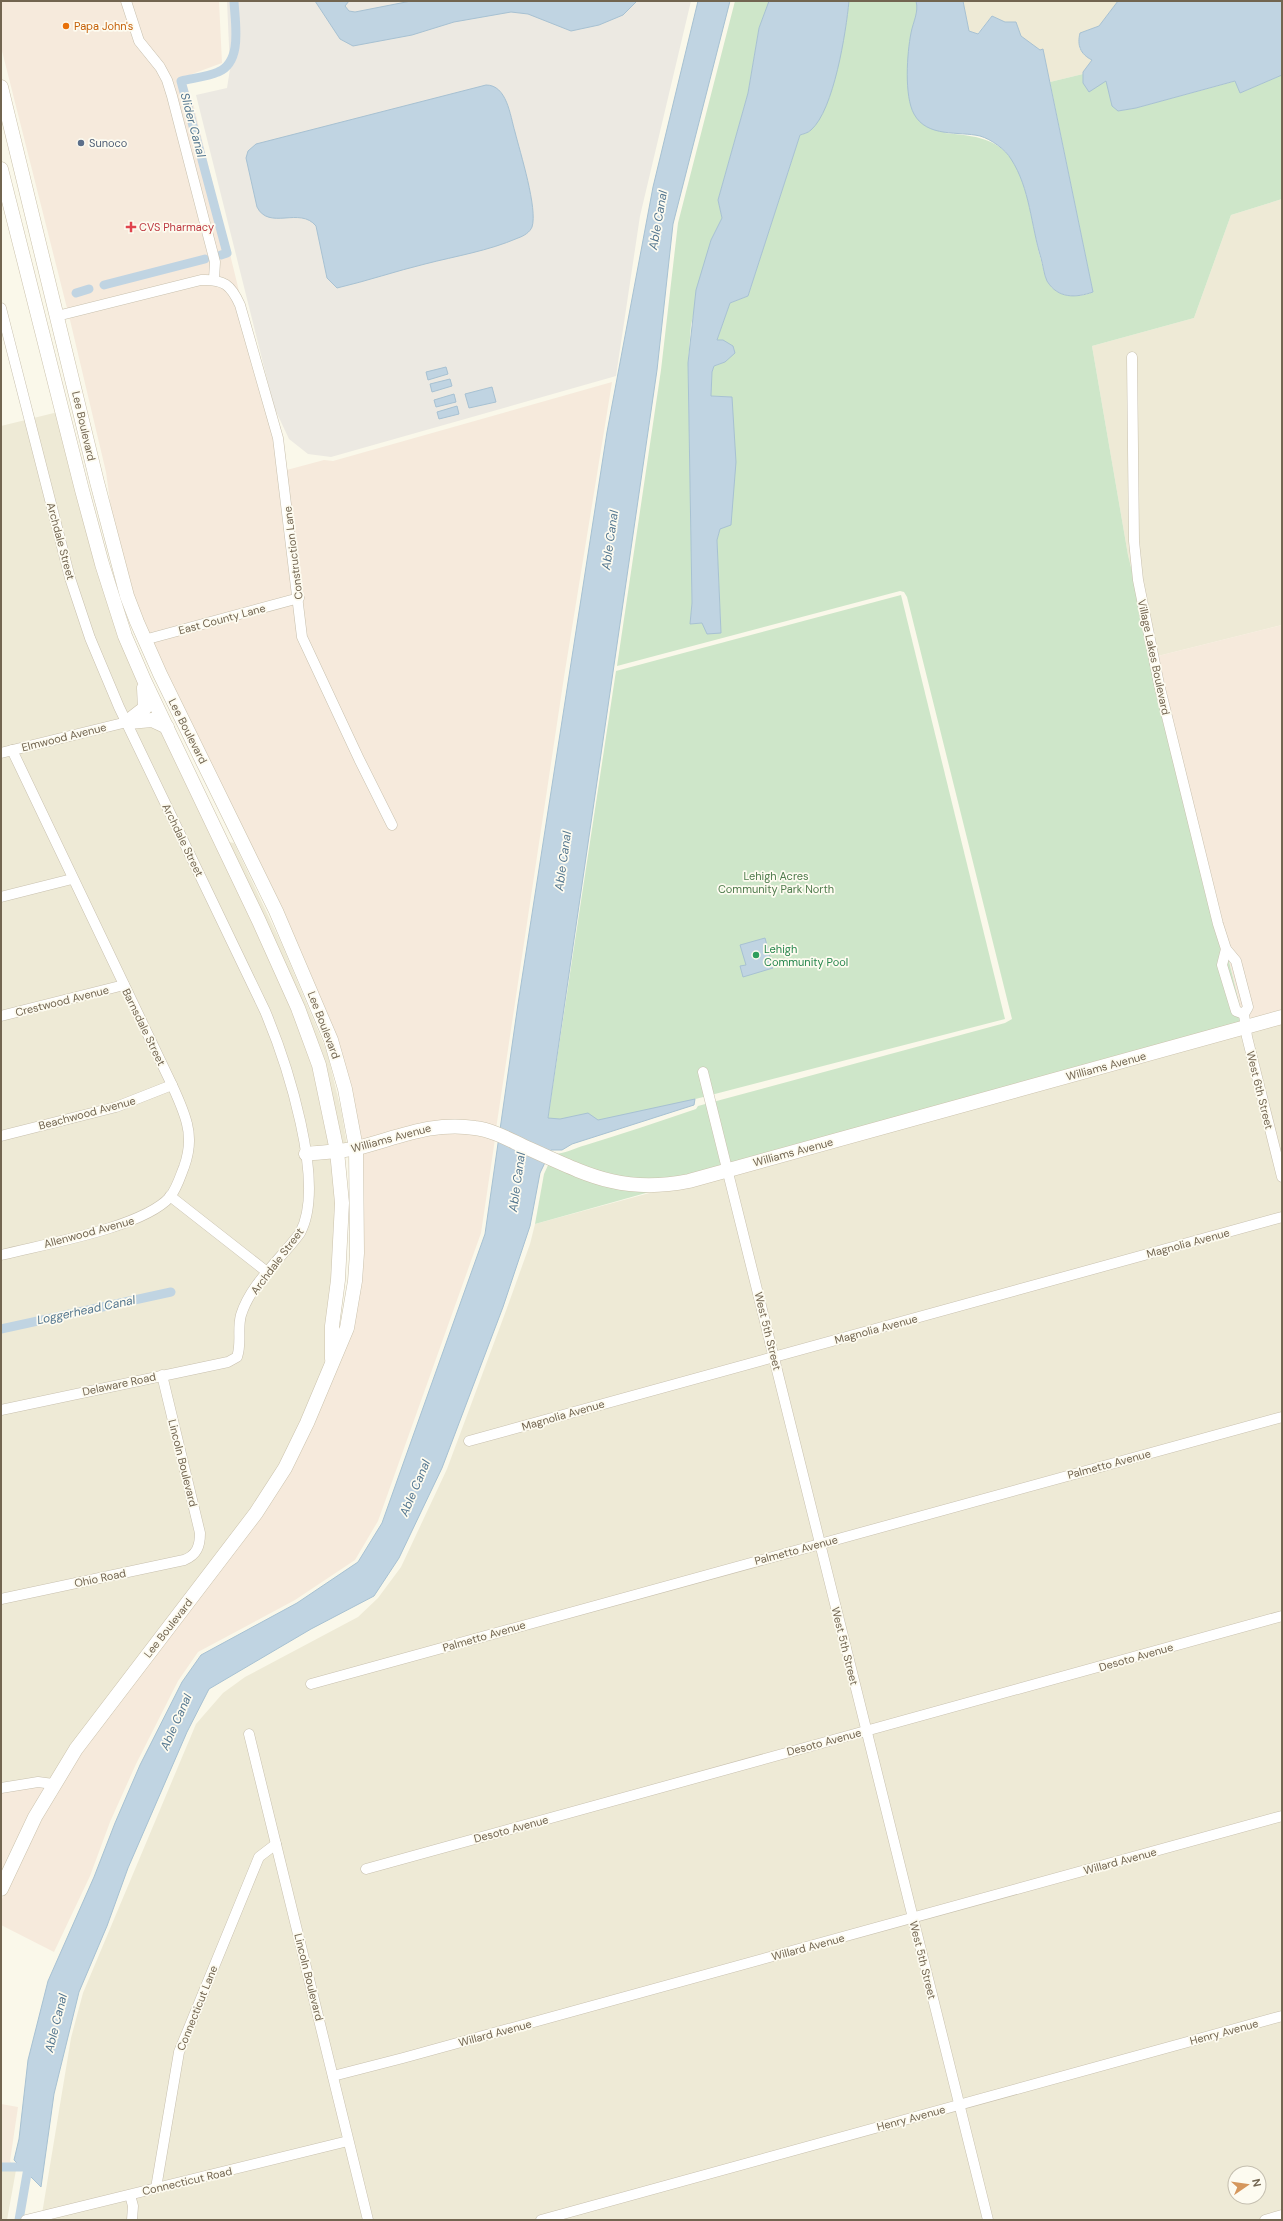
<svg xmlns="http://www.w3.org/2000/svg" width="1283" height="2221" font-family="'DM Sans',sans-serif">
	<rect width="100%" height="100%" fill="#faf8ea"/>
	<g fill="#eeead6" fill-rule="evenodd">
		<polygon points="963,1 1118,1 1099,26 1080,33 1079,48 1092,60 1083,74 1050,82 1043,50 1040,50 1020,36 1016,22 1005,22 992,16 977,34 969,31"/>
		<polygon points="1282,199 1282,625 1154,657 1128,555 1092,346 1194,318 1231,215"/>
		<polygon points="58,412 137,677 140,705 147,724 162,730 177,766 254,922 308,1047 331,1147 300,1150 301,1159 332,1156 337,1204 326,1365 302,1422 265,1492 50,1781 1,1793 1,426"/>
		<polygon points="229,842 234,843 282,945 327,1052 341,1110 347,1145 342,1145 331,1090"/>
		<path d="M1282,1022V2220H41L71,2038L83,1993L196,1724L223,1693L245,1677L358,1617L378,1598L401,1567L447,1469L507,1308L530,1244L535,1224ZM1235,2173H1259V2197H1235Z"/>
		<polygon points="16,2170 7,2220 1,2220 1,2171"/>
	</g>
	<g fill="#f6eadc">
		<polygon points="1,1 219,1 222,63 184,77 194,107 283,471 324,460 333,461 612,382 564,677 496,1129 360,1142 350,1088 177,700 132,594 113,523 106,472 70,320 1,47"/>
		<polygon points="1282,625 1282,1012 1244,1022 1154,657"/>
		<polygon points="453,1130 495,1139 481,1233 378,1521 355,1560 295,1600 198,1652 178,1681 136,1764 110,1822 90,1876 54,1952 1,1925 1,1901 22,1852 80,1751 233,1554 352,1329 362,1152 429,1132"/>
		<polygon points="50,1781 1,1876 1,1793"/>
		<polygon points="1,2104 18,2107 10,2161 16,2170 1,2171"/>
	</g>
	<polygon fill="#ece9e2" points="227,1 691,1 640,216 616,376 331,457 308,454 289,439 274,407 196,95 227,88 230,69"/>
	<g fill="#cee6c9">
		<path d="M735,1H769V4L759,28L748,93L718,200L722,218L711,240L691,325L688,363L692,603L690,624L702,623L721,633L717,540L720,529L732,397L711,396L712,372L714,366L725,362L717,340L730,303L748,296L800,135L810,131C827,88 845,48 849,1H916L918,7L911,34L945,133C971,136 993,136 1011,158C1028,180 1033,233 1041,260C1043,267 1044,275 1047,281C1057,298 1077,299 1093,292L1050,82L1083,74V83L1106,80L1118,111L1136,108L1236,81L1240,93L1282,75V199L1231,215L1194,318L1092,346L1128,555L1244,1022L665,1181L614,1177L553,1154C565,1154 574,1148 586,1145C622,1134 658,1122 696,1109L698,1106L1005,1023L1012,1019L907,597L904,592L900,591L617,666L661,370L678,223Z"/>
		<polygon points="901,595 1005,1019 545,1138 616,671"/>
		<polygon points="549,1163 653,1191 535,1224 544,1174"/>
	</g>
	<g fill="#c0d4e2" stroke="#a7c1d2">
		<polygon points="315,1 349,1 345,6 349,11 355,12 411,1 637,1 623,15 599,25 571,31 528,14 511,12 454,22 412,35 353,46 340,39"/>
		<polygon points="698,1 730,1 673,224 657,370 548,1118 560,1119 588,1113 598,1120 695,1099 694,1105 572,1144 562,1150 551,1150 540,1173 530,1226 503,1307 442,1468 399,1558 374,1596 311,1629 209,1689 187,1732 128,1868 107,1926 79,1992 54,2094 41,2187 14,2160 19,2139 28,2060 48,1981 94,1877 115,1823 140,1765 182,1682 201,1655 297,1603 358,1562 382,1523 485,1234 518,1004 607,432 653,187"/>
		<path d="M769,1H849C846,32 834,110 811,130C808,133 803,134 800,135L748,296L730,303L717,340H723L733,346L735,353L725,362L714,366L712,372L711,396L732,397L736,462L731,525L720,529L717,540L721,633L707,634L702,623L690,624L692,603L688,363L696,290L711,240L722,218L718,200L748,93L759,28Z"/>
		<path d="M916,1H963L969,31L978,34L992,16L1005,22H1016L1021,36L1040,50L1043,49L1093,292C1076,298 1058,299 1047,281C1044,275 1043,265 1041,258C1031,226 1030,188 1011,159C1006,150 991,139 980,136C959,131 927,138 914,114C904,96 907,53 911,33C913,22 919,12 916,1Z"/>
		<path d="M1118,1H1282V75L1240,93L1235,81L1136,108L1118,111L1112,106L1106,81L1089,92L1083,83V72L1092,60C1080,54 1077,45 1080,33L1099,26Z"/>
		<path d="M486,85C507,85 510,115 515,132C520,152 538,209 532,227C530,232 524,236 518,238C488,251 456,256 425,264C396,271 367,281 337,288L327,278L316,226C300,206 269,231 257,207L246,158L248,151L256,144Z"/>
		<polygon points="446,367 448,374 428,380 426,372"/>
		<polygon points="450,379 452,386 432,392 430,384"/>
		<polygon points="492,387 496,402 469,408 465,394"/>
		<polygon points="454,394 456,402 436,407 434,400"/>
		<polygon points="457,406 459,414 439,419 437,412"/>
		<polygon points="765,938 773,968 743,977 740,966 746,965 740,945"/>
	</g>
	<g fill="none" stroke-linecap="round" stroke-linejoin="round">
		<g stroke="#c0d4e2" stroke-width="9">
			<path d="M221,255L227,253L181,81C193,78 207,77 218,72C243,62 235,23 234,1"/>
			<polyline points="104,285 205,259"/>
			<polyline points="76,293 89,289"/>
			<polyline points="1,1329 171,1292"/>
			<polyline points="1,2167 28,2167"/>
			<polyline points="19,2220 29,2162"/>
		</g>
		<defs>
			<g id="street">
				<polyline points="126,1 139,41 160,67 167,80 172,96 215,262 214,279"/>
				<path d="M1,308L70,578L90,638L119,707L265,1011C286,1061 327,1184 300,1233C281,1259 251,1283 241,1315C237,1329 242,1343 237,1357L228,1362L1,1410"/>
				<path d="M57,316L201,280C224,279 231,285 240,305L278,438L302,637L359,759L392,825"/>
				<polyline points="1132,357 1134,541 1138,580 1159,684 1218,924 1226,949 1236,961 1248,1007 1244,1014 1247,1037 1282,1177"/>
				<polyline points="144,640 299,598"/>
				<polyline points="1,753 127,722"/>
				<polyline points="1,897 72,879"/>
				<polyline points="1226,949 1222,965 1236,1011 1244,1014"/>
				<polyline points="1,1016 124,985"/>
				<polyline points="703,1072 988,2220"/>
				<polyline points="1,1136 116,1107 172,1085"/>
				<polyline points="170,1196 267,1272"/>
				<path d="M1,1255C44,1244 142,1228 170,1197C177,1188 180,1177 184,1167C189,1153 191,1139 187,1124C184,1111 178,1098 172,1085L12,750"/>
				<polyline points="469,1441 1282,1217"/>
				<path d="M1,1599L184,1560C197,1555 200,1546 200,1533L162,1375"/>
				<polyline points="311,1684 1282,1417"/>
				<polyline points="249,1734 368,2220"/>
				<polyline points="1,1788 38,1782 53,1784"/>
				<polyline points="366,1869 1282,1616"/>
				<polyline points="333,2076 403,2058 1282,1816"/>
				<polyline points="156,2188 179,2052 259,1857 276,1844"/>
				<polyline points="130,2195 133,2206 132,2220"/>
				<polyline points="26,2220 348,2141"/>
				<polyline points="541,2220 1282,2016"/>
				<polyline points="1265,2220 1282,2215"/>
			</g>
			<g id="secondary">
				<polyline points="1,87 97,482 127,596 137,622 160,674 276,911 331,1040 345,1089 356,1148 357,1253 355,1281 347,1328 307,1423 285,1468 256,1513 76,1749 35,1817 1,1889"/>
				<polyline points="1,169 82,490 102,564 125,636 144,680 259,921 298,1008 319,1065 337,1151 342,1203 338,1280 332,1326 332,1359"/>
				<polyline points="127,722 145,708 144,688"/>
				<polyline points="129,722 152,720 167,727"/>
				<path d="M306,1154C322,1152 340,1152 357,1148C397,1138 433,1121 475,1128C492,1130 508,1139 523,1146C584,1173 620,1195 689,1181L1282,1017"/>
			</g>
		</defs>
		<use href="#street" stroke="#c8c0ae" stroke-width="11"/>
		<use href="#secondary" stroke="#cbc2ac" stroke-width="15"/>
		<use href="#street" stroke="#fff" stroke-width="10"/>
		<use href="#secondary" stroke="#fff" stroke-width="14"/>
	</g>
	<circle fill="#e8710a" stroke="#fdfbf0" stroke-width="1.5" cx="66" cy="26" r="4"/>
	<circle fill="#5c6f8a" stroke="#fdfbf0" stroke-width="1.5" cx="81" cy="143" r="4"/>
	<path fill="#e0444e" stroke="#fdfbf0" stroke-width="1.5" d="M129 221h4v4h4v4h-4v4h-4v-4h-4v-4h4z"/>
	<circle fill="#2e9e5b" stroke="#fdfbf0" stroke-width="1.5" cx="756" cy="955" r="4"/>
	<g text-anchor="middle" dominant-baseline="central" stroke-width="3.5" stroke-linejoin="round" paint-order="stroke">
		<g font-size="11" fill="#c56008" stroke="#fdfbf0" text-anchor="start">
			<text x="74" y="26">Papa John's</text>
		</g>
		<g font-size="11" fill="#4e5e75" stroke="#fdfbf0" text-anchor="start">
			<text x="89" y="143">Sunoco</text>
		</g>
		<g font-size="11" fill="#be3a42" stroke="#fdfbf0" text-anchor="start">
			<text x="139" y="227">CVS Pharmacy</text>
		</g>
		<g font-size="11" fill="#726550" stroke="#fdfbf0">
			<text transform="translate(84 426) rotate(77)">Lee Boulevard</text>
			<text transform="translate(61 541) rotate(75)">Archdale Street</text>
			<text transform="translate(293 553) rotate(-97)">Construction Lane</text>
			<text transform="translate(222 619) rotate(-15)">East County Lane</text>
			<text transform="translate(1154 657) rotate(78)">Village Lakes Boulevard</text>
			<text transform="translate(188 731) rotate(63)">Lee Boulevard</text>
			<text transform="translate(64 737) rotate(-14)">Elmwood Avenue</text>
			<text transform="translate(183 840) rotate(64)">Archdale Street</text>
			<text transform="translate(62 1001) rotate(-14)">Crestwood Avenue</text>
			<text transform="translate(324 1025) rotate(69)">Lee Boulevard</text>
			<text transform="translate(144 1027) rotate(64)">Barnsdale Street</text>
			<text transform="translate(1106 1066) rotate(-15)">Williams Avenue</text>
			<text transform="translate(1260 1090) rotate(76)">West 6th Street</text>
			<text transform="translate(87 1113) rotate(-15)">Beachwood Avenue</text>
			<text transform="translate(391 1138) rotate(-15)">Williams Avenue</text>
			<text transform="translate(793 1152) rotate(-15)">Williams Avenue</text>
			<text transform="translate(89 1232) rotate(-15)">Allenwood Avenue</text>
			<text transform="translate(1188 1243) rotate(-15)">Magnolia Avenue</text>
			<text transform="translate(277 1261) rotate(-53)">Archdale Street</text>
			<text transform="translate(876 1329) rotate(-15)">Magnolia Avenue</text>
			<text transform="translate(768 1331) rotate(76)">West 5th Street</text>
			<text transform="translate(119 1384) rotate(-12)">Delaware Road</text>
			<text transform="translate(563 1415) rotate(-16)">Magnolia Avenue</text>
			<text transform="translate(183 1463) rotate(76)">Lincoln Boulevard</text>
			<text transform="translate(1109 1464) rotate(-15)">Palmetto Avenue</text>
			<text transform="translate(796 1550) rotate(-15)">Palmetto Avenue</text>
			<text transform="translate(100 1578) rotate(-12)">Ohio Road</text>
			<text transform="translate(168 1628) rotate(-52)">Lee Boulevard</text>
			<text transform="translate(484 1636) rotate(-16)">Palmetto Avenue</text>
			<text transform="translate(845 1646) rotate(76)">West 5th Street</text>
			<text transform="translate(1136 1657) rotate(-16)">Desoto Avenue</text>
			<text transform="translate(824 1742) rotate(-15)">Desoto Avenue</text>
			<text transform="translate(511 1829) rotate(-15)">Desoto Avenue</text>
			<text transform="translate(1120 1861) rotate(-15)">Willard Avenue</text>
			<text transform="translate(808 1947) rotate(-15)">Willard Avenue</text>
			<text transform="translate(923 1960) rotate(76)">West 5th Street</text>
			<text transform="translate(309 1977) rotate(76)">Lincoln Boulevard</text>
			<text transform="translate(197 2008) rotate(-68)">Connecticut Lane</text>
			<text transform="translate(1224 2032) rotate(-15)">Henry Avenue</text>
			<text transform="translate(495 2033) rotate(-15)">Willard Avenue</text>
			<text transform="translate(911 2118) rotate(-15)">Henry Avenue</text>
			<text transform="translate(187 2181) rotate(-13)">Connecticut Road</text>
		</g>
		<g font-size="11" fill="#4e7b4c" stroke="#fdfbf0">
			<text x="776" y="876">Lehigh Acres<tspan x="776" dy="13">Community Park North</tspan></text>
		</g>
		<g font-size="11" fill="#27864d" stroke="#fdfbf0" text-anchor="start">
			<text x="764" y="949">Lehigh<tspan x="764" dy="13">Community Pool</tspan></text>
		</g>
		<g font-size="12" font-style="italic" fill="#53768f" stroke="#fdfbf0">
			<text transform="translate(193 125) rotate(75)">Slider Canal</text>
			<text transform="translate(658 220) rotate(-80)">Able Canal</text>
			<text transform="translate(610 540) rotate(-82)">Able Canal</text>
			<text transform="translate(563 861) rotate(-82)">Able Canal</text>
			<text transform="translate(517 1182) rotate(-82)">Able Canal</text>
			<text transform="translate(86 1310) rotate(-12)">Loggerhead Canal</text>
			<text transform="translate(415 1488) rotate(-67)">Able Canal</text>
			<text transform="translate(176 1722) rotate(-66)">Able Canal</text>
			<text transform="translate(56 2023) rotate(-76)">Able Canal</text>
		</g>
	</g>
	<rect width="1283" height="2221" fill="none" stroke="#726550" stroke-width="4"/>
	<g transform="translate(1247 2185) rotate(77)"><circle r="19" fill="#fdfbf0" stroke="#c5bfb0"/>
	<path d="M0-3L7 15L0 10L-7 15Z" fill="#d5975d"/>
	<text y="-6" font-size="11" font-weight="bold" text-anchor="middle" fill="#726550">N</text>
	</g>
</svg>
